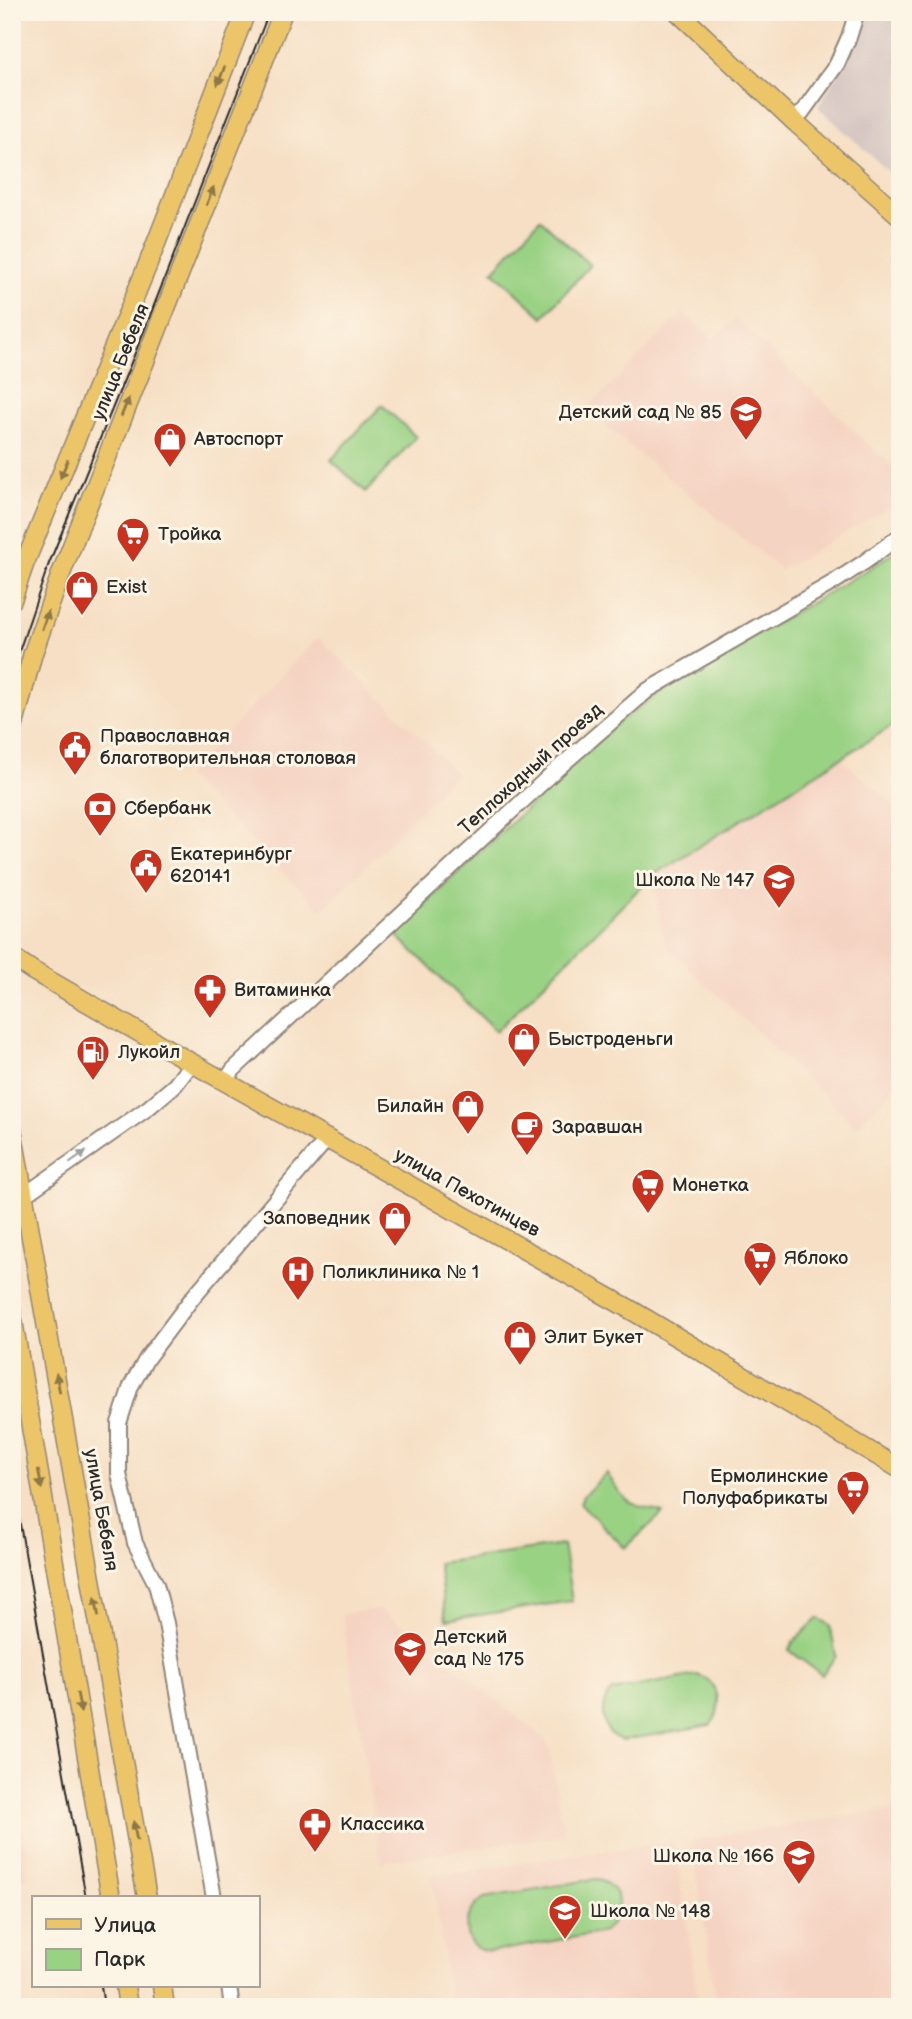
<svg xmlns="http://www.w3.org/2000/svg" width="912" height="2019" font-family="'Balsamiq Sans',sans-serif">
	<rect width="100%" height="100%" fill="#fcf5e5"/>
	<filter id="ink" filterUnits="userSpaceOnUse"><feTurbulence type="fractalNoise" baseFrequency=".0143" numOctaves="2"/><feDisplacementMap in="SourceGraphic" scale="14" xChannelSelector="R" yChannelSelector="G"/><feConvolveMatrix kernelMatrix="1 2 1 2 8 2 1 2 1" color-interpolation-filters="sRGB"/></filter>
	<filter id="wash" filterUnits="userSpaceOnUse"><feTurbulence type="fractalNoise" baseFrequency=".00686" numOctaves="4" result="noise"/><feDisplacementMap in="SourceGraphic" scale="28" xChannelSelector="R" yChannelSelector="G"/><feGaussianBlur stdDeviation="1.57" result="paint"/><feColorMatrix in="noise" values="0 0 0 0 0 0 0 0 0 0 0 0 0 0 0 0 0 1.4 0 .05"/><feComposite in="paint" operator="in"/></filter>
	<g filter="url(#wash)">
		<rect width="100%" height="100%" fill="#f6dfc4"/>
		<g fill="#f5d3c2">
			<polygon points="683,313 713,339 736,319 900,474 900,501 781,570 586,410"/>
			<polygon points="318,637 457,773 322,911 186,776"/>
			<polygon points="841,759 900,809 900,1083 856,1126 665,945 653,875"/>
			<polygon points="380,1609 548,1741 564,1835 381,1862 342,1614"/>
			<polygon points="12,1758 29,1876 12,1887"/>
			<polygon points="900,1808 900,2007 717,2007 692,1840"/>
			<polygon points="674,1841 699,2007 451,2007 432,1876"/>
		</g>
		<polygon fill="#d1c0bd" points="872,12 900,12 900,182 818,107"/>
		<g fill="#9ad284" stroke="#627e58" stroke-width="2">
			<polygon points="540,219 590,265 543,317 493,271"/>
			<polygon points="382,405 416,437 366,492 331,460"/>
			<polygon points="900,547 900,721 653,875 496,1031 394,933 616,724 694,669 778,622 878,563"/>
			<path d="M607,1473C626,1505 627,1503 663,1513L625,1548L580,1503L583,1496Z"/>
			<polygon points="563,1545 572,1601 446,1620 438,1563"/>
			<polygon points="818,1618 830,1625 836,1656 822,1675 789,1650 793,1642"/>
			<path d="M696,1675C719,1678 725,1710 710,1725L624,1740C602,1738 596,1705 612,1691Z"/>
			<path d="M595,1879C624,1886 624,1914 604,1932L491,1952C458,1950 461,1913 484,1898Z"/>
		</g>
	</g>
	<g filter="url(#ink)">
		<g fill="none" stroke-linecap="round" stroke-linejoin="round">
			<defs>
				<g id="minor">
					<polyline points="795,122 837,64 849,37 857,12"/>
					<polyline points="226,1081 233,1070 556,770 648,690 834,582 863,563 900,536"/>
					<polyline points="23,1196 148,1108 175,1085 192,1063"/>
					<polyline points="214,1898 166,1623 156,1584 135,1543 119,1474 119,1423 131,1386 147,1358 193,1297 328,1138"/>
					<polyline points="229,1986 232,2007"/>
				</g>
				<g id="major">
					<polyline points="678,12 795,122 900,216"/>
					<polyline points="12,600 24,565 148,264 246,12"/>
					<polyline points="12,732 33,653 62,571 283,12"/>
					<polyline points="12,957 33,971 192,1063 626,1307 900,1469"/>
					<polyline points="12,1129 147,1898"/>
					<polyline points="12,1315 111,1898"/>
					<polyline points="125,1986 128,2007"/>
					<polyline points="162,1986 165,2007"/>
				</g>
			</defs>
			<use href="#minor" stroke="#908578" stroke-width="18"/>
			<use href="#major" stroke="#908578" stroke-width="21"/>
			<use href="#minor" stroke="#fff" stroke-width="14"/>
			<use href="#major" stroke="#edc569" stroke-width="18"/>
			<g stroke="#2b2b2b" stroke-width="2">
				<polyline points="12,672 48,566 144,331 269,12"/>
				<polyline points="12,1479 86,1898"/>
				<polyline points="101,1986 104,2007"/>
			</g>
		</g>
		<defs><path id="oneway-solid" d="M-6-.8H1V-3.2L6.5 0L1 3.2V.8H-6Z" transform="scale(1.75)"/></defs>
		<g fill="#8c784a">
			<use href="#oneway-solid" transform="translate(221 76) rotate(111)"/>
			<use href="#oneway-solid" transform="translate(210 196) rotate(-68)"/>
			<use href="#oneway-solid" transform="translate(125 407) rotate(-68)"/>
			<use href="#oneway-solid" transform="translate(64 469) rotate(112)"/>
			<use href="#oneway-solid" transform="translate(45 620) rotate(-71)"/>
			<use href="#oneway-solid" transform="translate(58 1383) rotate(-100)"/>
			<use href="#oneway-solid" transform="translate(40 1479) rotate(80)"/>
			<use href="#oneway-solid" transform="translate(97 1607) rotate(-100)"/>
			<use href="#oneway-solid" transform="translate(79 1703) rotate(80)"/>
			<use href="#oneway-solid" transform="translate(135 1831) rotate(-100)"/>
		</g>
		<use fill="#a0a0a0" href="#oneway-solid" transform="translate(78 1157) rotate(-35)"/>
	</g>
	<defs>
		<symbol id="school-pin" viewBox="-11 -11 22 30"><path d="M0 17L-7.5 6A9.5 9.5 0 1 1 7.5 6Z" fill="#c8321e" stroke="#fcf5e5"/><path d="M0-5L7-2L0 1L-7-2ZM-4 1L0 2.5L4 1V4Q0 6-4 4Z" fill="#fff"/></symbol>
		<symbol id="shop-pin" viewBox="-11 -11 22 30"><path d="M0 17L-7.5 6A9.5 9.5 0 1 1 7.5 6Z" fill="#c8321e" stroke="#fcf5e5"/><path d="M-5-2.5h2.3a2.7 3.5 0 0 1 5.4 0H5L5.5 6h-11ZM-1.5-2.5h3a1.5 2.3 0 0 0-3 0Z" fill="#fff"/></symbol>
		<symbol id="supermarket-pin" viewBox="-11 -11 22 30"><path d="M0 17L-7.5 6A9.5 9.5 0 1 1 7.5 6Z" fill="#c8321e" stroke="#fcf5e5"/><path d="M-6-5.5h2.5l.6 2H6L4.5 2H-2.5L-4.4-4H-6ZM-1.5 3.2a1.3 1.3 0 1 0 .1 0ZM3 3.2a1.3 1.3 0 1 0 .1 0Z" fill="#fff"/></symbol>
		<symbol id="civic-pin" viewBox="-11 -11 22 30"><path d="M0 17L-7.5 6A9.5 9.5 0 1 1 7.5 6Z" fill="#c8321e" stroke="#fcf5e5"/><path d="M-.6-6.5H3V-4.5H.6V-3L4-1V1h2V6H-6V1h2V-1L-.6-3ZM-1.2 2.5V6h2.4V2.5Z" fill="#fff"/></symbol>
		<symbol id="bank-pin" viewBox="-11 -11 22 30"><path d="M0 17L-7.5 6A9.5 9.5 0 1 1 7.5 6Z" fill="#c8321e" stroke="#fcf5e5"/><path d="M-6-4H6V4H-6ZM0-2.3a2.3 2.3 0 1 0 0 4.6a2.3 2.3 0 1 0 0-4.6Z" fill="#fff"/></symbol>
		<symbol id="pharmacy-pin" viewBox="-11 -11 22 30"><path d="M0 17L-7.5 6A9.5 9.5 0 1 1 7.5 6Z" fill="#c8321e" stroke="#fcf5e5"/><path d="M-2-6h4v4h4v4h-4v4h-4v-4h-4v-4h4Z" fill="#fff"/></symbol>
		<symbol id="fuel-pin" viewBox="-11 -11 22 30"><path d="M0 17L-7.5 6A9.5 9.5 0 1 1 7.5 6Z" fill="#c8321e" stroke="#fcf5e5"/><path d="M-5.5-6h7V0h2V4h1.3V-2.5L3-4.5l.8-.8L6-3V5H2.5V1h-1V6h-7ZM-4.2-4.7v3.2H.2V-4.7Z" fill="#fff"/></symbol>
		<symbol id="cafe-pin" viewBox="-11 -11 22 30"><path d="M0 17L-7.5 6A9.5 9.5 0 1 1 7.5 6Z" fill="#c8321e" stroke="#fcf5e5"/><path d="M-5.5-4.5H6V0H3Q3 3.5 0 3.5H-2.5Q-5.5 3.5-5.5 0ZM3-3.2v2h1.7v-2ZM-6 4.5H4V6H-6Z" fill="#fff"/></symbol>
		<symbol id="hospital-pin" viewBox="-11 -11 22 30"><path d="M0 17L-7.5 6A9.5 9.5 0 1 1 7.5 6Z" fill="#c8321e" stroke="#fcf5e5"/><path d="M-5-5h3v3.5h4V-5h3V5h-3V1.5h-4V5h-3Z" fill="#fff"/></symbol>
	</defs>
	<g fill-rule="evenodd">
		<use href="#school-pin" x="727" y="393" width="38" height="52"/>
		<use href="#shop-pin" x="151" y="420" width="38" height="52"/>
		<use href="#supermarket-pin" x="114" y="515" width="38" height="52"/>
		<use href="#shop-pin" x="63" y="568" width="38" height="52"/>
		<use href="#civic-pin" x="56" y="728" width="38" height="52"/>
		<use href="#bank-pin" x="81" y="789" width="38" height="52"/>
		<use href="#civic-pin" x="127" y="846" width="38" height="52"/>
		<use href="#school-pin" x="760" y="861" width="38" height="52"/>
		<use href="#pharmacy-pin" x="191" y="971" width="38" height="52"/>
		<use href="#shop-pin" x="505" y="1020" width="38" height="52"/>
		<use href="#fuel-pin" x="74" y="1033" width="38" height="52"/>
		<use href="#shop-pin" x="449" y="1087" width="38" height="52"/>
		<use href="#cafe-pin" x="508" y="1108" width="38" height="52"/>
		<use href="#supermarket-pin" x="629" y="1166" width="38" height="52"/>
		<use href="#shop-pin" x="376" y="1199" width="38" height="52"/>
		<use href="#supermarket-pin" x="741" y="1239" width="38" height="52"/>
		<use href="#hospital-pin" x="279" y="1253" width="38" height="52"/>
		<use href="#shop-pin" x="501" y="1318" width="38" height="52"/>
		<use href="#supermarket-pin" x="834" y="1468" width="38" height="52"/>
		<use href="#school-pin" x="391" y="1629" width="38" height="52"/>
		<use href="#pharmacy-pin" x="296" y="1805" width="38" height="52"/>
		<use href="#school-pin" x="780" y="1837" width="38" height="52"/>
		<use href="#school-pin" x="546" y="1892" width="38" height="52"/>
	</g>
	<g text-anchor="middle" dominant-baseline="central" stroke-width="6" stroke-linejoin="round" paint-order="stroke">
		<g font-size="19" fill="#2b2b2b" stroke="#fcf5e5">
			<text transform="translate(121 362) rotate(-68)">улица Бебеля</text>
			<text transform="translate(531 769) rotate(-42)">Теплоходный проезд</text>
			<text transform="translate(467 1193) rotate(29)">улица Пехотинцев</text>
			<text transform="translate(101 1510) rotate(80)">улица Бебеля</text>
		</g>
		<g font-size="19" fill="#2b2b2b" stroke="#fcf5e5" text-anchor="start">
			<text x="722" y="412" text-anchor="end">Детский сад № 85</text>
			<text x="194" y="439">Автоспорт</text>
			<text x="158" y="534">Тройка</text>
			<text x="106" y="587">Exist</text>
			<text x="100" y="736">Православная<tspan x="100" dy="22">благотворительная столовая</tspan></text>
			<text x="124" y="808">Сбербанк</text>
			<text x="170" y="854">Екатеринбург<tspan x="170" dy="22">620141</tspan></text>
			<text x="754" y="880" text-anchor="end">Школа № 147</text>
			<text x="234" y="990">Витаминка</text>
			<text x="548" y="1039">Быстроденьги</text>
			<text x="118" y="1052">Лукойл</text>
			<text x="444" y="1106" text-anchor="end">Билайн</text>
			<text x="552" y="1127">Заравшан</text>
			<text x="672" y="1185">Монетка</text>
			<text x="370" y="1218" text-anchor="end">Заповедник</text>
			<text x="784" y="1258">Яблоко</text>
			<text x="322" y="1272">Поликлиника № 1</text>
			<text x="544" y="1337">Элит Букет</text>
			<text x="828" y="1476" text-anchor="end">Ермолинские<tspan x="828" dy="22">Полуфабрикаты</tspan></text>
			<text x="434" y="1637">Детский<tspan x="434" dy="22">сад № 175</tspan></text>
			<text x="340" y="1824">Классика</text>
			<text x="774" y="1856" text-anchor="end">Школа № 166</text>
			<text x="590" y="1911">Школа № 148</text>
		</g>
	</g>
	<rect width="912" height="2019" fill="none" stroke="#fcf5e5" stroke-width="42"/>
	<rect x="32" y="1896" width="228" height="91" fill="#fcf5e5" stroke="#a8a49b" stroke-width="2"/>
	<rect x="46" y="1919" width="35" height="10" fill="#edc569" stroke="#a8a49b" stroke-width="2"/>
	<text x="94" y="1932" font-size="21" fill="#2b2b2b">Улица</text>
	<rect x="46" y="1949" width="35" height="21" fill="#9ad284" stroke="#a8a49b" stroke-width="2"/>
	<text x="94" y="1966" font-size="21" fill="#2b2b2b">Парк</text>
</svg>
